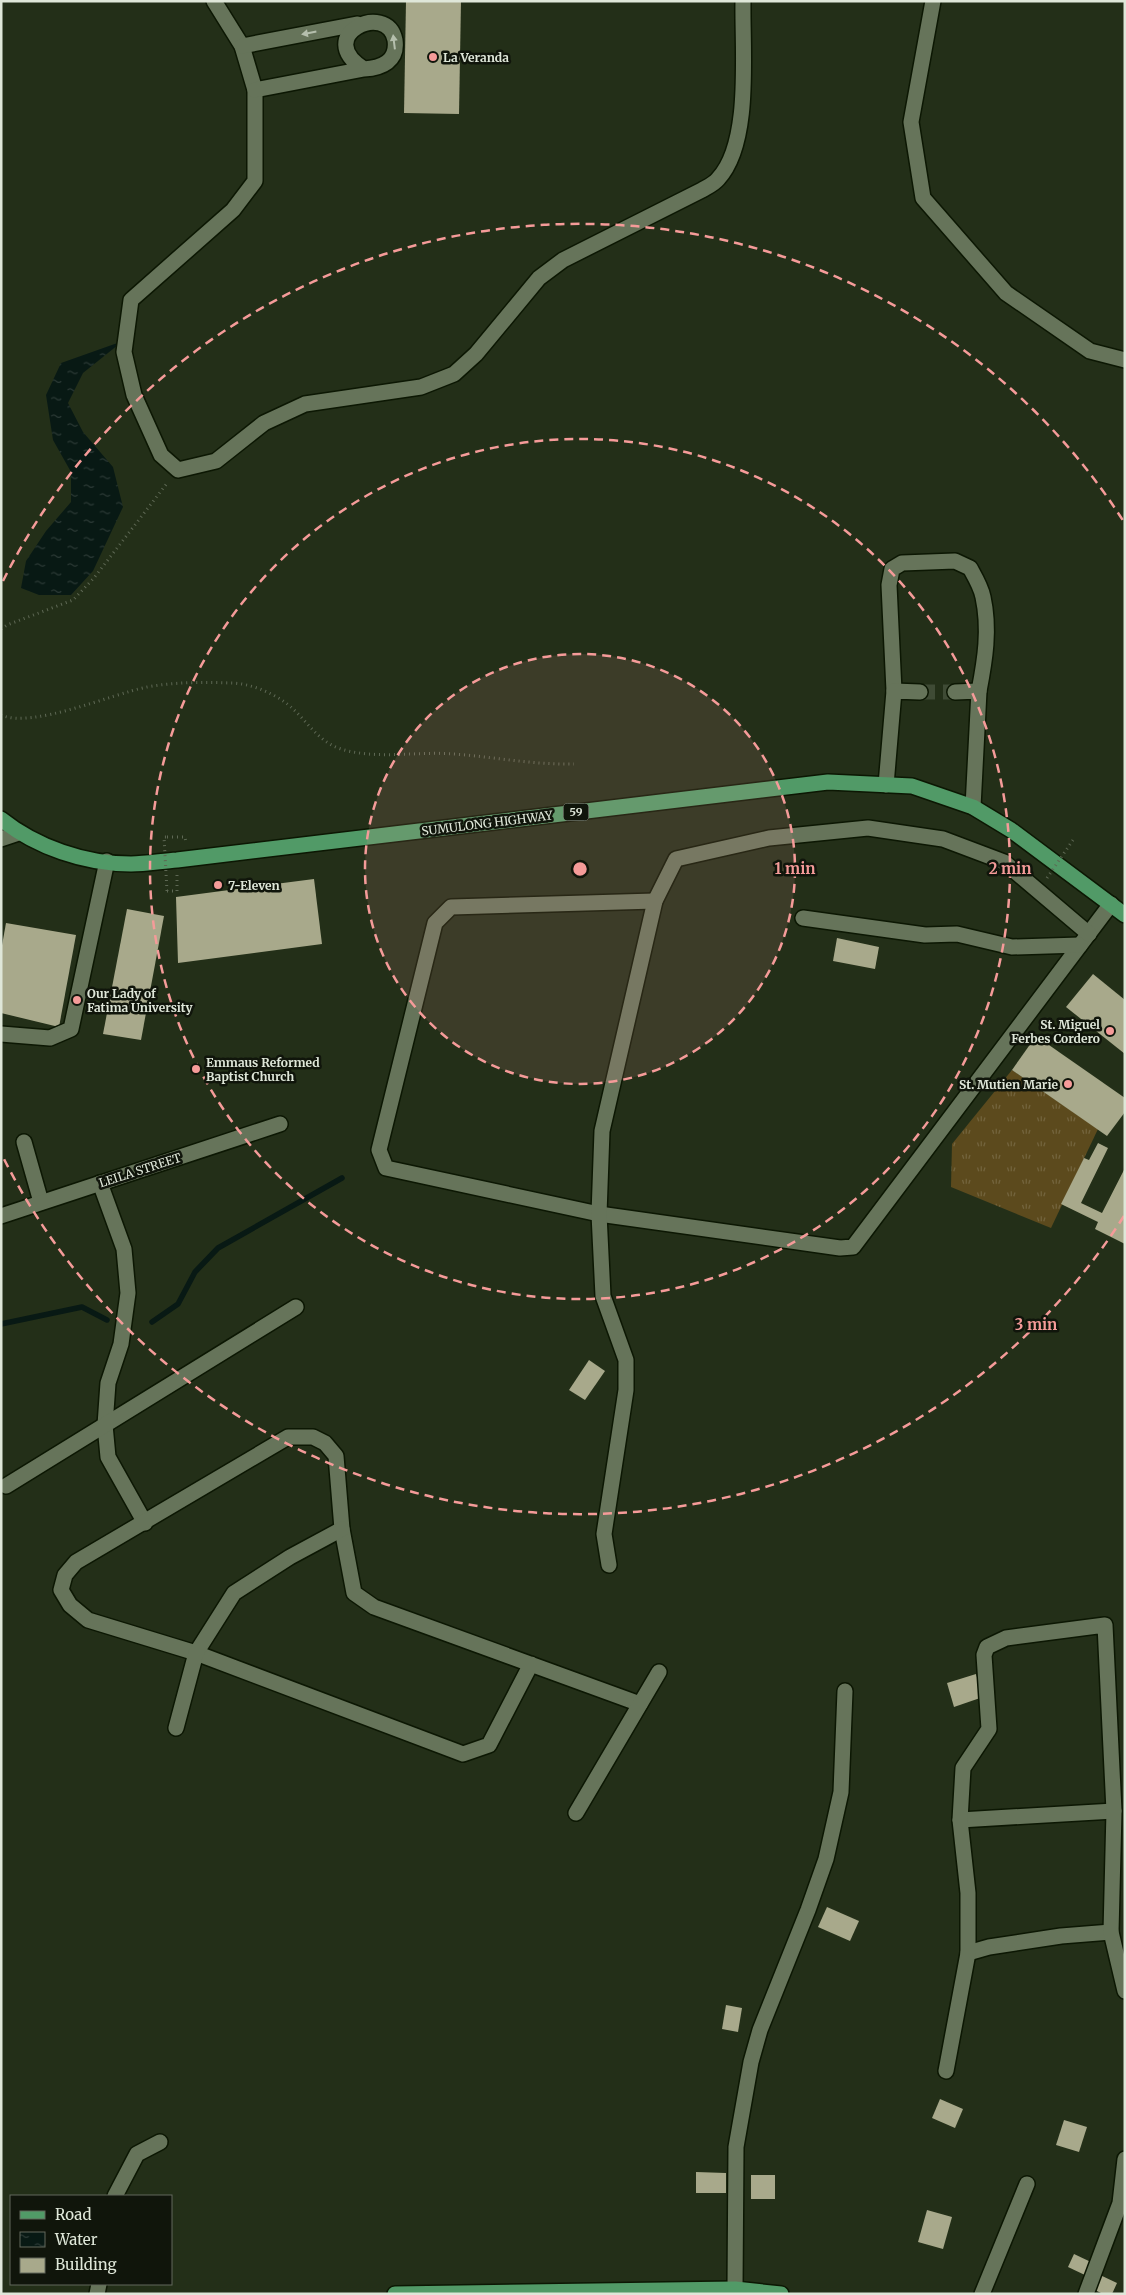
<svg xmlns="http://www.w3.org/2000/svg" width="1126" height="2295" font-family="Merriweather,serif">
	<defs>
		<pattern id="grass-tufts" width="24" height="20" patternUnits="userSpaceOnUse" patternTransform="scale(1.25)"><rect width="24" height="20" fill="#5c4a1d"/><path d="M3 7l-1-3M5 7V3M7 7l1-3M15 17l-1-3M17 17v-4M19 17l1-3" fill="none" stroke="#73643d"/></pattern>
		<pattern id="water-ripples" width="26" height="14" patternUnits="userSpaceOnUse" patternTransform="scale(1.25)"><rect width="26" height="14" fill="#081914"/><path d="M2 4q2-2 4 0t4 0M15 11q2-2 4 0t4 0" fill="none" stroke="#2c3a36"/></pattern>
	</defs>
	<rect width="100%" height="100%" fill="#232f18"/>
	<polygon fill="url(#grass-tufts)" points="1012,1070 1098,1129 1051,1228 951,1187 952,1144"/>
	<polygon fill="url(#water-ripples)" points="123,341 83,373 68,403 83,432 113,467 123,507 93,571 71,595 39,595 21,588 26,561 46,531 71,502 71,472 53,440 46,395 61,363"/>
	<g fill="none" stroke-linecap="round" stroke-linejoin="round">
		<g stroke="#081914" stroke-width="5.5">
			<polyline points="152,1322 178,1304 195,1272 218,1248 342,1178"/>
			<polyline points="1,1324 82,1307 107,1320"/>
		</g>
	</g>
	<g fill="#a8a98b">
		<polygon points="406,1 461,1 459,114 404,113"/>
		<polygon points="314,879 322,944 178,963 176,897"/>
		<polygon points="127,909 164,916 141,1040 103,1034"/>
		<polygon points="6,923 76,935 59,1027 1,1013 1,951"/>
		<polygon points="837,938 879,947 875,969 833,961"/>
		<polygon points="1093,974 1125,1000 1125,1054 1066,1007"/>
		<polygon points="1036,1036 1125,1098 1125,1112 1107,1136 1012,1070"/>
		<polygon points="1098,1143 1108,1148 1081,1203 1102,1213 1125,1168 1125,1244 1095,1229 1098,1222 1061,1204 1084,1158 1089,1160"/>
		<polygon points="589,1360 605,1371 585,1400 569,1390"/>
		<polygon points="976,1674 983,1697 954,1707 947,1683"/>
		<polygon points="827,1907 859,1921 850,1941 818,1927"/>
		<polygon points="726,2005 742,2008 738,2032 722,2029"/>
		<polygon points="940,2099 963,2109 955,2128 932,2118"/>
		<polygon points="1064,2120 1087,2127 1079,2152 1056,2145"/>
		<polygon points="696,2172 726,2173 726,2193 696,2193"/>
		<rect x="751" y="2175" width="24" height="24"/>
		<polygon points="927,2210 952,2217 943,2249 918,2242"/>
		<polygon points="1074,2254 1093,2263 1087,2276 1068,2267"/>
		<polygon points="1100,2275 1117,2283 1112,2294 1103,2294 1093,2289"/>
	</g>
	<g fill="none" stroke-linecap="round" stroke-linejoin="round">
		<polyline stroke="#3f4b35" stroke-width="15" stroke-dasharray="15 8" stroke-linecap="butt" points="920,692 955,692"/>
		<defs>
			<g id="minor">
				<path d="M214,1L242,46L255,90V181L233,210L131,300L124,352L134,395L161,455L178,470L216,461L264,423L305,404L421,387L454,374L476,354L539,278L563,260L702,190C707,187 714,184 718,179C752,143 742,49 743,1"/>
				<polyline points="933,1 911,122 923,198 1006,293 1090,351 1125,360"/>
				<polyline points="242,46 357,24"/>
				<path d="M255,90L364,69C382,68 398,61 395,40C387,0 312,36 364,69"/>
				<path d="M894,691L889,585L892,569L902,563L955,561L970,568C975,577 981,587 983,597C990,629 985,660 979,691"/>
				<polyline points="955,692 979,691 973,807"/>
				<polyline points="886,785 894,691 920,692"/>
				<polyline points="1,839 19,833"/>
				<polyline points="655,901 451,907 435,923 379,1150 386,1168 599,1214 840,1248 853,1247 1111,904"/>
				<polyline points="803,918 925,935 957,934 1012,947 1080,945"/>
				<polyline points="1,1034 50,1038 71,1029 107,861"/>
				<polyline points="24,1142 41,1202"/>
				<polyline points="100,1183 124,1249 128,1293 121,1344 108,1383 105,1425 108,1457 145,1523"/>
				<polyline points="1,1216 280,1124"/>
				<polyline points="6,1486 296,1307"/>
				<polyline points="609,1565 604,1534 626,1390 626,1360 603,1296 599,1214 602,1131 655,901 676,859 769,838 868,828 943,839 1004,862 1089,934"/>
				<polyline points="531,1664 489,1745 463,1754 196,1653 88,1620 70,1605 61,1590 65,1575 76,1562 288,1437 313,1437 325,1443 336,1456 342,1529 354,1593 374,1607 640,1704"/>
				<polyline points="176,1728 196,1653 234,1593 290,1557 342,1529"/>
				<polyline points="576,1813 659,1672"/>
				<polyline points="960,1820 1114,1811"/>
				<polyline points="968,1953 989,1947 1061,1936 1111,1932"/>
				<polyline points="946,2071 968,1953 968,1893 960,1820 963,1768 989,1729 984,1655 987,1647 1006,1638 1105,1625 1114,1811 1111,1932 1125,1991"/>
				<polyline points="115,2196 137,2154 160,2142"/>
				<polyline points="735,2289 736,2147 751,2062 760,2030 808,1910 826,1859 841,1792 845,1691"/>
				<polyline points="97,2294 99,2284"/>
				<polyline points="982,2294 1027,2184"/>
				<polyline points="1086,2294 1120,2203 1125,2159"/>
			</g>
			<g id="major">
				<path d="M1,819C36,847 85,864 131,864C146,864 162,861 177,860L828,782L912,786L973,807L1011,830L1125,915"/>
				<polyline points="395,2294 735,2289 781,2294"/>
			</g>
		</defs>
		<use href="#minor" stroke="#0c1703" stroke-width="18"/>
		<use href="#major" stroke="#0c1703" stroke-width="18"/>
		<g stroke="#5e6854" stroke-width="3" stroke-dasharray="1 4" stroke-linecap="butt">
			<polyline points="1,629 7,625 73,600 94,578 168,482"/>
			<path d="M1,715C32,729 112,694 147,687C175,682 203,682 230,683C249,683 271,692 286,703C306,718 316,741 341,749C376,760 417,751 454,754C495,757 533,765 574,764"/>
			<polyline points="167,837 185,837 186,843"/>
			<polyline points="167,891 177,891 177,875"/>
		</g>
		<use href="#minor" stroke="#66745a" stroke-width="15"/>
		<use href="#major" stroke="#519a67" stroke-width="15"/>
		<g stroke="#5e6854" stroke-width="3" stroke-dasharray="1 4" stroke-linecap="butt">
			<polyline points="1047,878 1073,840"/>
			<polyline points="167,891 164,837 167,837"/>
		</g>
	</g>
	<defs><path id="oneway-solid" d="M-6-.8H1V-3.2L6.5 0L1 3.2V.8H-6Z" transform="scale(1.25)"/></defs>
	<g fill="#b5bfad">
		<use href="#oneway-solid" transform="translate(309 33) rotate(169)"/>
		<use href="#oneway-solid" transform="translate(394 42) rotate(-97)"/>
	</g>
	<circle cx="580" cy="869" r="215" fill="#f59b99" fill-opacity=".12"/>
	<g fill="none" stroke="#f59b99" stroke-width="2.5" stroke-dasharray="9 6">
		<circle cx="580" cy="869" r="215"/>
		<circle cx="580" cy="869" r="430"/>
		<path d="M1124 1216A645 645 0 0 1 3 1157M3 581A645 645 0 0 1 1124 522"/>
	</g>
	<g fill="#f59b99" stroke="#10150b" stroke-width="2">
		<circle cx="433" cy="57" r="5"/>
		<circle cx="218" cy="885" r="5"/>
		<circle cx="77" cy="1000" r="5"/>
		<circle cx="1110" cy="1031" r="5"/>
		<circle cx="196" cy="1069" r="5"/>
		<circle cx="1068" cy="1084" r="5"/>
	</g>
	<g text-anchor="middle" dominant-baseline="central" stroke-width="5" stroke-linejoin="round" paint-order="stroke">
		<rect fill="#10150b" stroke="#a1a89b" stroke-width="1" x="563.5" y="803.5" width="25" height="17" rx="4"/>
		<g font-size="11" font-weight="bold" fill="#dfe7d9">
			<text x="576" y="812">59</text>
		</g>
		<g font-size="12" font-weight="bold" fill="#dfe7d9" stroke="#10150b" text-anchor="start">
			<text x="443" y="57">La Veranda</text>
			<text x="228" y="885">7-Eleven</text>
			<text x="87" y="993">Our Lady of<tspan x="87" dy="14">Fatima University</tspan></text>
			<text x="1100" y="1024" text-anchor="end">St. Miguel<tspan x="1100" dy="14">Ferbes Cordero</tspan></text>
			<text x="206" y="1062">Emmaus Reformed<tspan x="206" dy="14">Baptist Church</tspan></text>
			<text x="1058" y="1084" text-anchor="end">St. Mutien Marie</text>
		</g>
		<g font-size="12" fill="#dfe7d9" stroke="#10150b">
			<text transform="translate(487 823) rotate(-7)">SUMULONG HIGHWAY</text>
			<text transform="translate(140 1170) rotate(-18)">LEILA STREET</text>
		</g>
	</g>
	<circle cx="580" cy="869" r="8" fill="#f59b99" stroke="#10150b" stroke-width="2.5"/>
	<g font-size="15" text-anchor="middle" font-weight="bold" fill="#f59b99" stroke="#10150b" stroke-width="5" stroke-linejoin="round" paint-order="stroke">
		<text x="795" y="874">1 min</text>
		<text x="1010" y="874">2 min</text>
		<text x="1036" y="1330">3 min</text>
	</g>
	<rect width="1126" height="2295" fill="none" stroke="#dfe7d9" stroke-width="5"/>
	<rect x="10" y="2195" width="162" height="90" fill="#10150b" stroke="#63695d"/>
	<rect x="20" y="2211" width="25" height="8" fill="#519a67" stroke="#63695d"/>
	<text x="55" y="2220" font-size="15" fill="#dfe7d9">Road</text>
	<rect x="20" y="2232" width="25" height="15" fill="url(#water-ripples)" stroke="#63695d"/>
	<text x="55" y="2245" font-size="15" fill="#dfe7d9">Water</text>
	<rect x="20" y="2258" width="25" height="15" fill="#a8a98b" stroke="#63695d"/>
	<text x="55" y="2270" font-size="15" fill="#dfe7d9">Building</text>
</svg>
